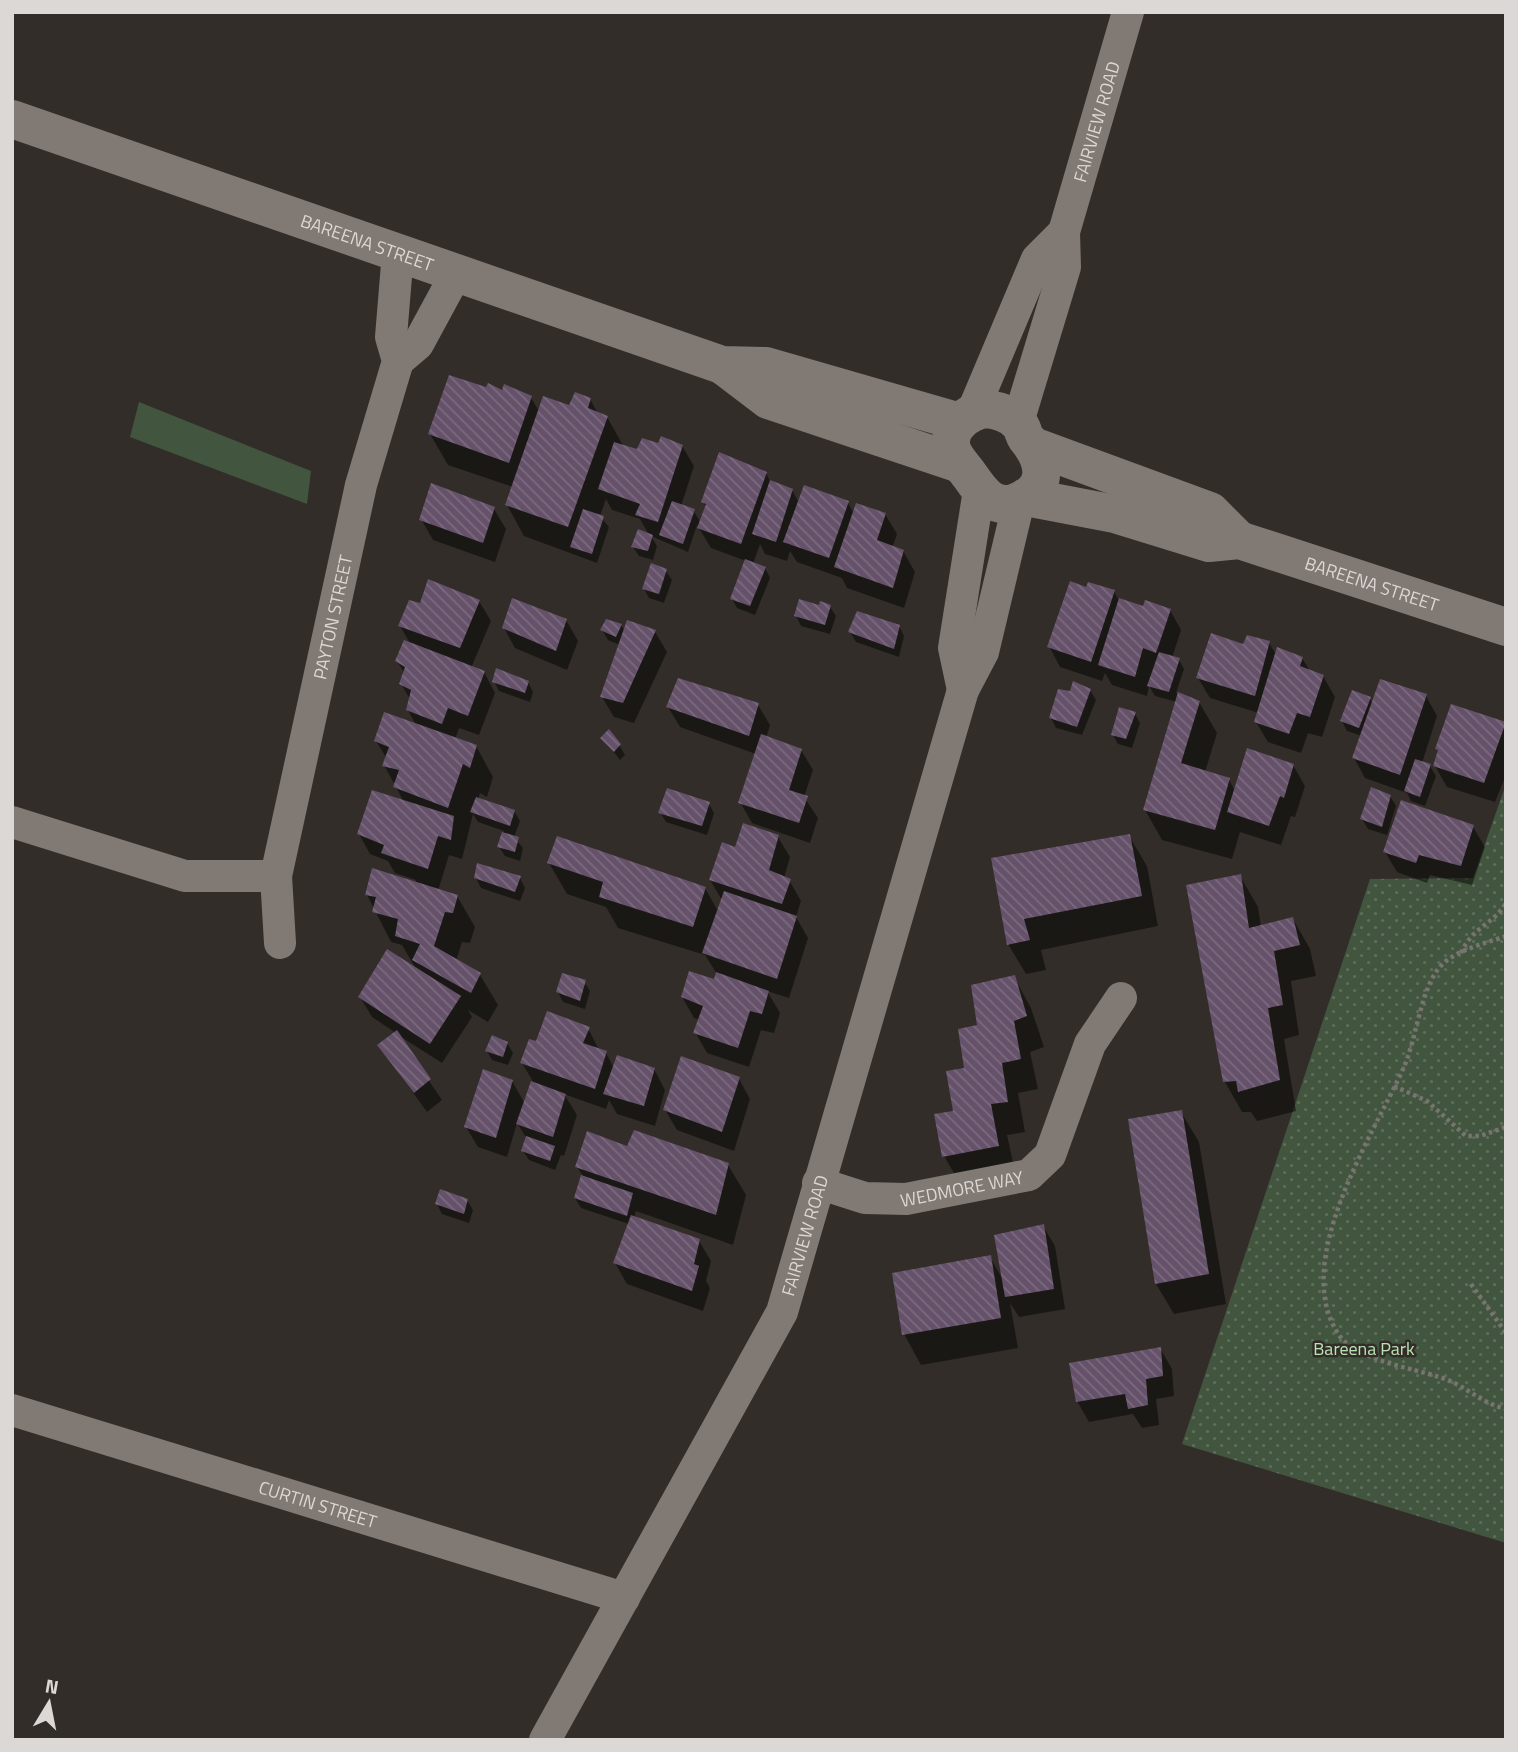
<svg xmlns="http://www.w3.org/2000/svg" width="1518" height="1752" font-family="'Titillium Web',sans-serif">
	<defs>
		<pattern id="park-dots" width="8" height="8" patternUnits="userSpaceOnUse" patternTransform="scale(1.75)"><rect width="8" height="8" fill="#42563f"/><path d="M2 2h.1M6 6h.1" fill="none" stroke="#5d6e5a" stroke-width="1.8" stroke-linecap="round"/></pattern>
		<pattern id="building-back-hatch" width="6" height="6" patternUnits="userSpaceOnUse" patternTransform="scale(1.75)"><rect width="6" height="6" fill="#65526a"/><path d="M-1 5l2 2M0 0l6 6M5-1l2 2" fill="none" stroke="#7a6a7f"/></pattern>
	</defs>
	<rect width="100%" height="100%" fill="#322d28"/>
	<polygon fill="#42563f" points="139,402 311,471 307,504 130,437"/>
	<polygon fill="url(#park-dots)" points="1506,784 1506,1543 1182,1444 1370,879 1473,878"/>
	<g fill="#0007">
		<polygon points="503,393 531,398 539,411 570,407 590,399 598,414 607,417 624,447 638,452 659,445 682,446 694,466 681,506 693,510 701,523 706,508 703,501 766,473 771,483 792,490 799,503 848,503 854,514 885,514 897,534 892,548 903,551 915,572 904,608 847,588 842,578 797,562 790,551 787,561 765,554 760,544 753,564 765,568 770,578 755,615 737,608 732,599 746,561 711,548 697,525 688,552 651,536 657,546 653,560 639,556 633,547 649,535 640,519 612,510 606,499 600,516 609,527 597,563 524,536 507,505 513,487 448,465 430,434"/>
		<polygon points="494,509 506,529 495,562 433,540 421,519"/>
		<polygon points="666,571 672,580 664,603 649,598 644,589"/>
		<polygon points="1087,590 1114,591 1118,599 1144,608 1170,610 1181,630 1172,658 1179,660 1184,669 1176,693 1199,702 1217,733 1205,772 1229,780 1235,791 1293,765 1305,786 1295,817 1291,816 1281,845 1240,832 1232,859 1162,840 1145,810 1177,702 1155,696 1149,686 1147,696 1112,685 1105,673 1102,681 1060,667 1049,646"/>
		<polygon points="479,601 491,621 471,668 484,672 495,693 479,735 459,728 455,739 476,746 493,777 487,797 480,793 478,799 514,811 520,821 514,837 523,848 520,861 505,856 499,847 504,831 478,822 473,814 462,859 449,855 438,891 457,896 475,927 470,943 462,942 456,961 480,975 498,1005 488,1022 468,1010 472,1017 442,1063 398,1035 442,1100 427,1112 379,1046 396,1033 372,1017 360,997 416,969 402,945 391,942 367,895 415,883 416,880 395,873 388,861 370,854 359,834 404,802 384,765 387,759 376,741 416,725 408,710 410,699 401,684 405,674 397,661 411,645 400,626 421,605"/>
		<polygon points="830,607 836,616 830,634 801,626 796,616"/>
		<polygon points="566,620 578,641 567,670 515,648 504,628"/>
		<polygon points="621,625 625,632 655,632 667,652 634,723 614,717 602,697 620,645 608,640 602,630"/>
		<polygon points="899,626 904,636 899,657 856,642 850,632"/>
		<polygon points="1269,643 1277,656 1302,658 1310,671 1323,676 1335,697 1322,737 1308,733 1301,753 1268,742 1256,722 1259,713 1210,698 1198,678 1245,647"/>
		<polygon points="494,681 528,682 533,692 530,702 499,691"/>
		<polygon points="1090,690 1096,700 1082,735 1056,728 1051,718 1071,693"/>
		<polygon points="1426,696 1437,716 1422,763 1430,766 1436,776 1425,806 1411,801 1407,793 1365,778 1354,758 1362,736 1347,731 1342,721 1370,699 1373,705"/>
		<polygon points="758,705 770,725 766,738 801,750 813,770 804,797 818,818 810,843 752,823 740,802 756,754 680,727 668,707"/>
		<polygon points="1135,714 1140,723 1132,748 1118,744 1113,735"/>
		<polygon points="1505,724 1506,775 1495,802 1447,787 1435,766 1439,753 1437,748"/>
		<polygon points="603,738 619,745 625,755 620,760"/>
		<polygon points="1390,796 1396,806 1387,835 1368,829 1362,819"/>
		<polygon points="709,804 714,813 707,835 666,822 660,812"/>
		<polygon points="1473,827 1485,847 1472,885 1430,875 1427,883 1397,872 1385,852"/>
		<polygon points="1129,836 1147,866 1158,926 1041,950 1046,970 1026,974 1008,944 993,859"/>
		<polygon points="778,837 790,857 784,878 789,880 801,901 796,917 808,938 789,998 767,991 780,1013 774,1033 761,1030 749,1067 707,1053 695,1032 700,1020 694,1018 682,997 715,981 717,974 705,955 618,928 606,907 567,894 549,863 705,888 718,911 722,900 710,880 736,850"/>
		<polygon points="1240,876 1258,907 1261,927 1293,919 1310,949 1316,976 1291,981 1299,1035 1284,1039 1296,1111 1257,1121 1251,1112 1242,1112 1225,1082 1188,886"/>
		<polygon points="476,878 520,878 525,888 520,901 481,888"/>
		<polygon points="1014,977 1031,1008 1044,1047 1030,1052 1038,1089 1018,1093 1025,1132 1007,1135 1016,1176 962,1187 944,1156 955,1112 979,1026"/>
		<polygon points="584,982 590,991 585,1009 563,1002 558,992"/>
		<polygon points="588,1028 599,1050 606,1053 614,1068 654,1069 665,1090 655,1126 617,1114 609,1100 606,1109 564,1094 577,1115 564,1156 561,1155 555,1170 529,1160 523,1151 527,1139 517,1123 507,1157 478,1147 466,1127 512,1081 525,1104 535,1085 522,1063 537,1043"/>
		<polygon points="507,1043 513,1053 508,1065 492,1060 487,1051"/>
		<polygon points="739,1079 750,1099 734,1151 677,1130 665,1110"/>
		<polygon points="1181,1112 1199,1142 1226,1304 1174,1314 1156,1284"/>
		<polygon points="628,1148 728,1165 746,1195 733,1245 636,1211 634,1218 699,1241 711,1261 706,1281 710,1288 703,1311 627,1284 615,1263 629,1224 581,1208 575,1198 583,1176 577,1167"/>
		<polygon points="467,1200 473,1210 469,1223 442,1214 437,1204"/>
		<polygon points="1043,1226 1055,1246 1065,1309 1019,1317 1010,1303 1018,1348 921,1365 904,1334 990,1257 1003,1280"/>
		<polygon points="1160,1348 1172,1369 1174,1396 1156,1399 1159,1425 1142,1428 1133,1414 1089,1422 1077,1401"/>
	</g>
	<g fill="url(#building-back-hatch)">
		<polygon points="449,375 486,387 488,383 502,390 504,384 532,396 509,463 428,434"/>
		<polygon points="575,392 591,398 588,408 608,416 568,527 505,505 543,396 569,405"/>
		<polygon points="661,436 683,445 658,522 635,515 640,504 598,489 614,442 637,449 642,438 658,443"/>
		<polygon points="719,452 767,472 741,544 697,528 706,504 701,502"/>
		<polygon points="770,480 793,489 776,542 752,534"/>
		<polygon points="431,483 495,507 483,543 419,520"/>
		<polygon points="804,485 849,501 829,558 783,542"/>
		<polygon points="672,501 695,509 683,544 659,535"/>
		<polygon points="856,503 886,513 877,540 904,550 893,588 834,567"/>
		<polygon points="583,509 604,516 592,554 570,547"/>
		<polygon points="638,529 653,535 648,551 631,547"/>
		<polygon points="745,559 766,567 750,606 730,599"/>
		<polygon points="651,563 667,569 659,594 642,589"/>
		<polygon points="428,579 480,600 460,648 398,626 409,600 420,603"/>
		<polygon points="1070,581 1086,587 1088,582 1115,590 1091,662 1047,647"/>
		<polygon points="512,598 567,619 556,651 502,628"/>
		<polygon points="1119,598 1143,606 1145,600 1171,609 1156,653 1143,648 1135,677 1098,665"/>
		<polygon points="799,599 819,605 820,601 831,605 825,625 794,616"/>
		<polygon points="857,611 900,625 894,649 848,632"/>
		<polygon points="606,619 622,624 616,637 600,630"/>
		<polygon points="627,620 656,630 623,703 600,697"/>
		<polygon points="1211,633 1243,644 1247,635 1270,641 1255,696 1196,678"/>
		<polygon points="404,640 485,671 468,716 448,708 442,724 406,710 411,690 399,684 405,667 395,661"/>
		<polygon points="1277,647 1303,657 1300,666 1324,675 1310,717 1297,713 1289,734 1254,722"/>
		<polygon points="1159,652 1180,658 1169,692 1147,686"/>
		<polygon points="496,668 529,681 525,693 492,682"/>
		<polygon points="678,678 759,703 749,736 666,707"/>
		<polygon points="1380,679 1427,694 1400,775 1352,758"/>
		<polygon points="1073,681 1091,689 1077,727 1049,718 1058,689 1070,691"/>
		<polygon points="1352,690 1371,697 1359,728 1340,721"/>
		<polygon points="1178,692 1200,701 1181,763 1230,778 1215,830 1143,810"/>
		<polygon points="1451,704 1506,722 1484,783 1433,766 1438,750 1435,749"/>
		<polygon points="1119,707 1136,712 1126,739 1111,735"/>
		<polygon points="384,712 477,745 470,768 463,764 448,808 393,787 399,770 382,766 389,747 374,741"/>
		<polygon points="609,729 621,744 614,752 600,738"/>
		<polygon points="761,734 802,749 789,790 808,796 799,823 738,803"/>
		<polygon points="1247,748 1294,764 1284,798 1280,796 1269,826 1227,812"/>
		<polygon points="1415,759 1431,764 1420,797 1404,791"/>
		<polygon points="1371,787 1391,795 1382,827 1360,819"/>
		<polygon points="667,788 710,802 702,826 658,813"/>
		<polygon points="372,790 454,816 451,840 438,836 428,869 381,853 384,845 357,834"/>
		<polygon points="476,797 515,810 510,826 470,812"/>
		<polygon points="1401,800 1474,825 1461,866 1419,855 1416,863 1383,852"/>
		<polygon points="743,823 779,835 769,870 791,879 782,904 709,880 722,842 735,847"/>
		<polygon points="502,832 519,837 515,852 497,847"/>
		<polygon points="1130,834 1142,896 1024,919 1030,940 1007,945 991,858"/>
		<polygon points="557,836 706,887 693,927 599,897 603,882 547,863"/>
		<polygon points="477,863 521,876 515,892 474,878"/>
		<polygon points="372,868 458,895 453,913 445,912 434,946 481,973 471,993 412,960 420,944 395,936 398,919 372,912 376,897 365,895"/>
		<polygon points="1241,874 1249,928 1293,917 1300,945 1274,951 1283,1005 1268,1008 1280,1080 1238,1092 1236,1081 1223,1082 1186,885"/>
		<polygon points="724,891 797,916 777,979 702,953"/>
		<polygon points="387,949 461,996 430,1044 358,997"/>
		<polygon points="689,971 714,979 716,972 769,991 762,1014 750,1011 738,1048 693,1033 703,1006 681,997"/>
		<polygon points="562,973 586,980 580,1001 556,992"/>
		<polygon points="1015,975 1027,1016 1014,1021 1021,1059 1002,1063 1008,1102 991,1104 999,1146 942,1157 934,1114 953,1111 946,1071 964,1068 958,1029 977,1025 971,985"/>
		<polygon points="547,1011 590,1027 583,1043 607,1051 595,1089 520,1063 529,1039 536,1041"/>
		<polygon points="397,1030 431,1079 414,1093 377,1045"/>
		<polygon points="492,1035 508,1042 503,1057 485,1051"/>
		<polygon points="617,1055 655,1068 644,1106 603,1094"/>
		<polygon points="681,1056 740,1077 722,1132 663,1110"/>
		<polygon points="483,1069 513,1080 496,1138 464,1127"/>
		<polygon points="531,1081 566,1094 553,1137 516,1124"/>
		<polygon points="1182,1110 1209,1274 1155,1284 1128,1119"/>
		<polygon points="634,1130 729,1163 716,1215 575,1167 587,1131 627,1146"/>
		<polygon points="526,1136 555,1146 550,1161 521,1151"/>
		<polygon points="581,1175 633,1193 627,1216 574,1198"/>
		<polygon points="440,1189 468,1199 464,1214 435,1204"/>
		<polygon points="631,1215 700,1239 694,1264 699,1266 692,1291 613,1263"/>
		<polygon points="1044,1224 1054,1289 1005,1297 994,1235"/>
		<polygon points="991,1255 1001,1318 902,1335 892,1273"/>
		<polygon points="1161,1347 1163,1376 1146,1379 1148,1405 1128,1409 1125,1394 1076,1402 1069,1363"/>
	</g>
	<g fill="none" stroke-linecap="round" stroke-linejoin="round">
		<g stroke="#787470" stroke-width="4.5" stroke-dasharray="3.5 3.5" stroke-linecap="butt">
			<path d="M1506,936C1484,944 1449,951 1436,972C1420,996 1416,1039 1404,1067C1374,1134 1289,1262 1339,1335C1356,1360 1412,1368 1439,1377C1464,1384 1480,1403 1506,1409"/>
			<path d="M1461,953C1473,926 1493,925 1506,903"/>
			<polyline points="1394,1086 1427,1101 1466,1136 1480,1136 1506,1127"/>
			<polyline points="1471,1284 1506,1333"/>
		</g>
		<g stroke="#807974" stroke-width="32">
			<polyline points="398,361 418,344 457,272"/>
			<polyline points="972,413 1037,259 1064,232"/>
			<path id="s1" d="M1018,422L1065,267L1064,232L1128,12"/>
			<polyline points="963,690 954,648 979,490"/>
			<polyline points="12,822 185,876 276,876"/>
			<path id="s2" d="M280,943L276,876L361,485L398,361L391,337L398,252"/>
			<path id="s3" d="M818,1183L865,1198L906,1199L1029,1175L1050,1155L1090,1044L1121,998"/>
			<path id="s4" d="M12,1410L624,1598"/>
			<path id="s5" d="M545,1740L782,1312L963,690L983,652L1019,501"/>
		</g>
		<g stroke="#807974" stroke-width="38">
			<path id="s6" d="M12,119L722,365L766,366L960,422"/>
			<polyline points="722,365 768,400 960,464"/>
			<path d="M986,409C997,410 1011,414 1019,424C1023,428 1023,434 1026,438C1045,461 1051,489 1016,502C994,511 981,492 970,476C964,467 955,459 952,449C946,428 967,412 986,409Z"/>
			<polyline points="1036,447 1210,511 1239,540"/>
			<path id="s7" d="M1026,497L1115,514L1209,543L1239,540L1506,627"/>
		</g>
	</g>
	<g text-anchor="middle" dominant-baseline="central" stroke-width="5" stroke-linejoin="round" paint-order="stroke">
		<g font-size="18" fill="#dcd8d6" stroke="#322d28">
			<text stroke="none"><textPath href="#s1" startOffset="312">FAIRVIEW ROAD</textPath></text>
			<text stroke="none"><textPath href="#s6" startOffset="376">BAREENA STREET</textPath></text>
			<text stroke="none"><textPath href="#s7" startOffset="359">BAREENA STREET</textPath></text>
			<text stroke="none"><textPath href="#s2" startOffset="332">PAYTON STREET</textPath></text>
			<text stroke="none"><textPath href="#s3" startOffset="147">WEDMORE WAY</textPath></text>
			<text stroke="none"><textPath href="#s5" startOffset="569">FAIRVIEW ROAD</textPath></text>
			<text stroke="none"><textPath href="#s4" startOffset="320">CURTIN STREET</textPath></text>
		</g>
		<g font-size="18" fill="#bbe2b3" stroke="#322d28">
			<text x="1364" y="1348">Bareena Park</text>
		</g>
	</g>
	<rect width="1518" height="1752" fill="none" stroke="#dcd8d6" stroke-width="28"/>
	<g transform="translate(49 1703) rotate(10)" stroke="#322d28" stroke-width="5" paint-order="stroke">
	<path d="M0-5L12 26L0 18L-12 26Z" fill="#dcd8d6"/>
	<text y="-10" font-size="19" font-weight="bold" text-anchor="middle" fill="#dcd8d6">N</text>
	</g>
</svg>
